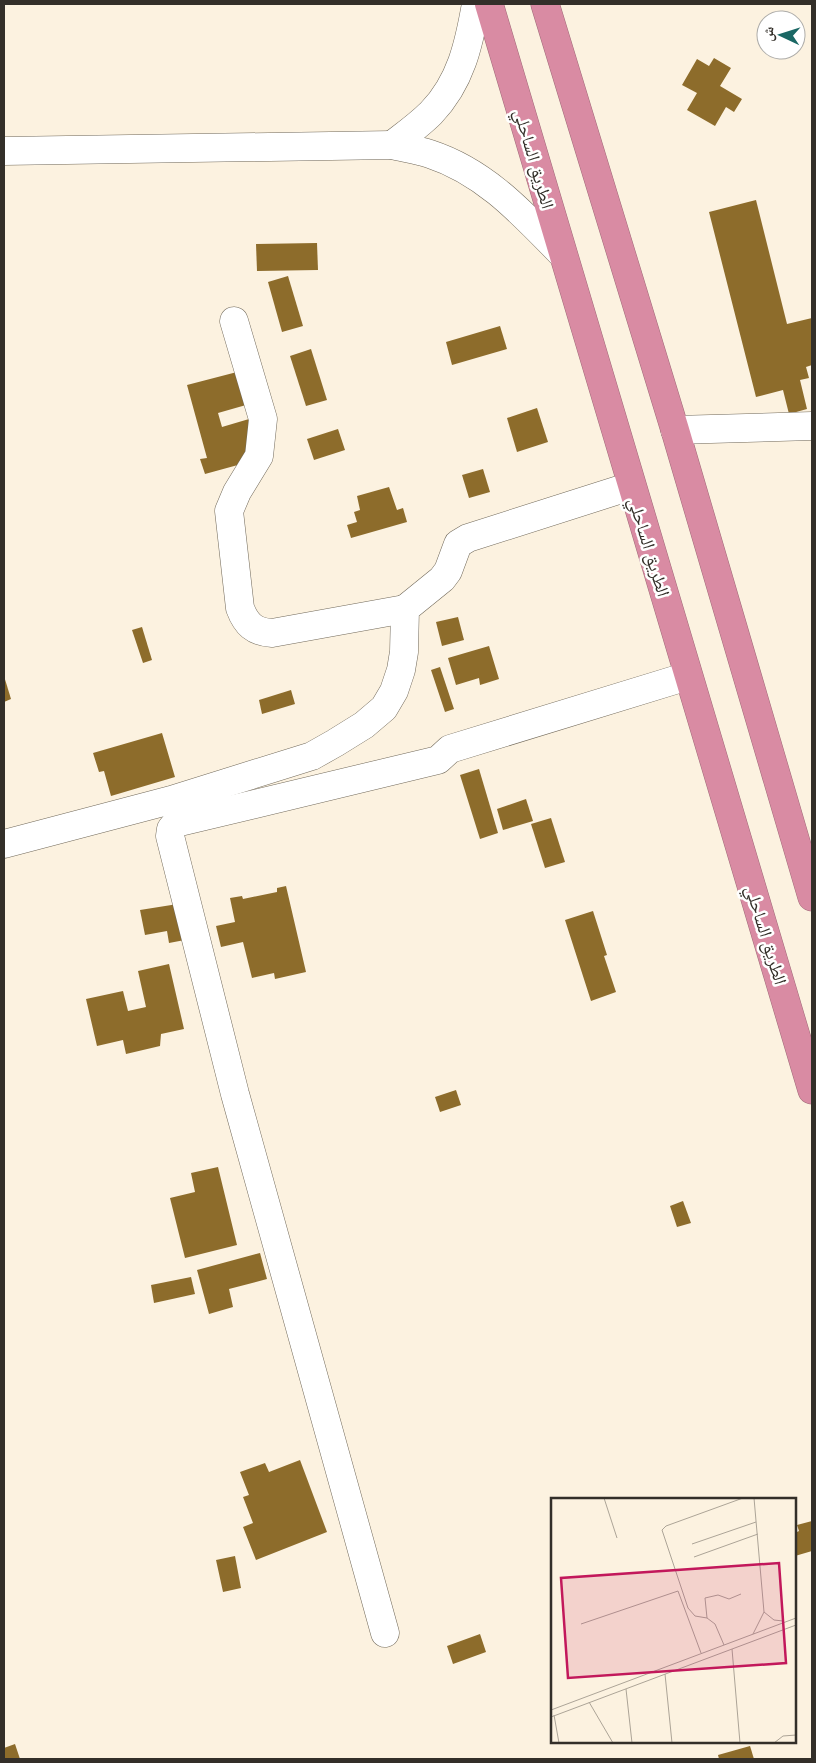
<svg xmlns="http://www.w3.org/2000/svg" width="816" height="1763" font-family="Jost,'Noto Naskh Arabic',sans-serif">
	<rect width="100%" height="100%" fill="#fcf2e0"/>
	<g fill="#8d6c2b">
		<polygon points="714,58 731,68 720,86 742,99 734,112 726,107 715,126 687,110 697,93 682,85 697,59 709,66"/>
		<polygon points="756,200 787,324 812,318 812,365 806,367 809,378 800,380 807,409 789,414 783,390 756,397 709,212"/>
		<polygon points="317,243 318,270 257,271 256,244"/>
		<polygon points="288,276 303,326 282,332 268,282"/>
		<polygon points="500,326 507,349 452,365 446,342"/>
		<polygon points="311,349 327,400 306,406 290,356"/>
		<polygon points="237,372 246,405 218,413 222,427 249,419 256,460 205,474 200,459 207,458 187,385"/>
		<polygon points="537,408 548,442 517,452 507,418"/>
		<polygon points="338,429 345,450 314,460 307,439"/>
		<polygon points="483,469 490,492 469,498 462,475"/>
		<polygon points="389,487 397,510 403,508 407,522 351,538 347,525 357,522 354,512 360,510 357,496"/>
		<polygon points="458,617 464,640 442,646 436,622"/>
		<polygon points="142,627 152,660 143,663 132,630"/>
		<polygon points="489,646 499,679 480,685 479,678 456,685 448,658"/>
		<polygon points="440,667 454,709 445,712 431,670"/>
		<polygon points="4,676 11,699 4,702"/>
		<polygon points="291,690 295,704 262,714 259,700"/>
		<polygon points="162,733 175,777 111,796 104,771 99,772 93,753"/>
		<polygon points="479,769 498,833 480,839 460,775"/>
		<polygon points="526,799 533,821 503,830 497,809"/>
		<polygon points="551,818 565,862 545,868 531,824"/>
		<polygon points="286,886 306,972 275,979 274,973 252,978 243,942 221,947 216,926 235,922 230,898 242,896 243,899 277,892 277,888"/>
		<polygon points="184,903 190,939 169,943 167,931 145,935 140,910"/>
		<polygon points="593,911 607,955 604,956 616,992 591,1001 565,920"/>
		<polygon points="169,964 184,1029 161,1034 160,1046 126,1054 123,1040 97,1046 86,999 123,991 128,1011 146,1007 138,971"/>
		<polygon points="456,1090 461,1105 440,1112 435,1097"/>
		<polygon points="218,1167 237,1245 185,1258 170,1198 195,1192 191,1173"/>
		<polygon points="683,1201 691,1223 677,1227 670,1206"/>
		<polygon points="260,1253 267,1279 229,1289 233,1307 209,1314 197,1270"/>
		<polygon points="191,1277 195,1294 154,1303 151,1285"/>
		<polygon points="300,1460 327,1532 256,1560 243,1527 253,1523 243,1497 249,1495 240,1472 265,1463 269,1472"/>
		<polygon points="812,1521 812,1551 795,1556 795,1533 799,1531 797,1525"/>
		<polygon points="235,1556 241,1588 223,1592 216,1560"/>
		<polygon points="480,1634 486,1652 453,1664 447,1646"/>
		<polygon points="15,1744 20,1759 4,1759 4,1748"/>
		<polygon points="750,1746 754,1759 719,1759 718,1755"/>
	</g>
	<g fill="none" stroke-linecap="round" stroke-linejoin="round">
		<defs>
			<g id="minor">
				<path d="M392,145C405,135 419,125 431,113C461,82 469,44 476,4"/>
				<path d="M4,151L392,145C404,148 418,150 430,154C485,172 522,213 561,253"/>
				<path d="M234,321L263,419L259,456L237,492L229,511L240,608C246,624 254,632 272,633L405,609"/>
				<polyline points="675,430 812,426"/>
				<polyline points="4,844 171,800 312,756 335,743 364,725 384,708 394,691 401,670 404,652 405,609 442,579 448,571 458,544 468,538 631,486"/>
				<polyline points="385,1633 235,1094 170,836 171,829 176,823 438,760 450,749 688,676"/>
			</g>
			<g id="highway">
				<polyline points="489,4 812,1090"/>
				<polyline points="545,4 675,430 812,897"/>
			</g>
		</defs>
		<use href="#minor" stroke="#726a5b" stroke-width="29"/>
		<use href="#highway" stroke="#9f6b78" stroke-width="29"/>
		<use href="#minor" stroke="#fff" stroke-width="28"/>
		<use href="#highway" stroke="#d98ba3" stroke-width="28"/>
	</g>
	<g text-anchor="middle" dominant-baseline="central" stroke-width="5" stroke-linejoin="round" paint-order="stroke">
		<g font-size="18" fill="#332f29" stroke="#fff">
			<text transform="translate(534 159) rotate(74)">الطريق الساحلي</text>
			<text transform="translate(649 547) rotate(73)">الطريق الساحلي</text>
			<text transform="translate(766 935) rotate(73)">الطريق الساحلي</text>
		</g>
	</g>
	<g transform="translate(551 1498)">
		<rect width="245" height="245" fill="#fcf2e0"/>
		<path fill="none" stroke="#aca497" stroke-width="1" d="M53,0L66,40M141,46L205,24M143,59L207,36M213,114L223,122L232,123M156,120L154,100L167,97L178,101L190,96M30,126L127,93L150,155M202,136L213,114L203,0M173,147L164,126L156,120L144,118L137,110L111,32L115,28L192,0M181,151L189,245M114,176L121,245M75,191L81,245M38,204L62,245M0,212L245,120M3,217L8,245M0,219L245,127M223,245L232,238L245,237"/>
		<path fill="#c2185b" fill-opacity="0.15" stroke="#c2185b" stroke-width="2.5" d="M228,65L235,165L17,180L10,80Z"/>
		<rect width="245" height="245" fill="none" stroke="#332f29" stroke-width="2.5"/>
	</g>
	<rect width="816" height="1763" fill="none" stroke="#332f29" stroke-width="10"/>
	<g transform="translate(781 35) rotate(274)"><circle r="24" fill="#ffffff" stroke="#adaca9"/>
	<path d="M0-4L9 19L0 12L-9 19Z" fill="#1a6764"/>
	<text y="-8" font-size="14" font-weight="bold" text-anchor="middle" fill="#332f29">ش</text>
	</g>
</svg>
